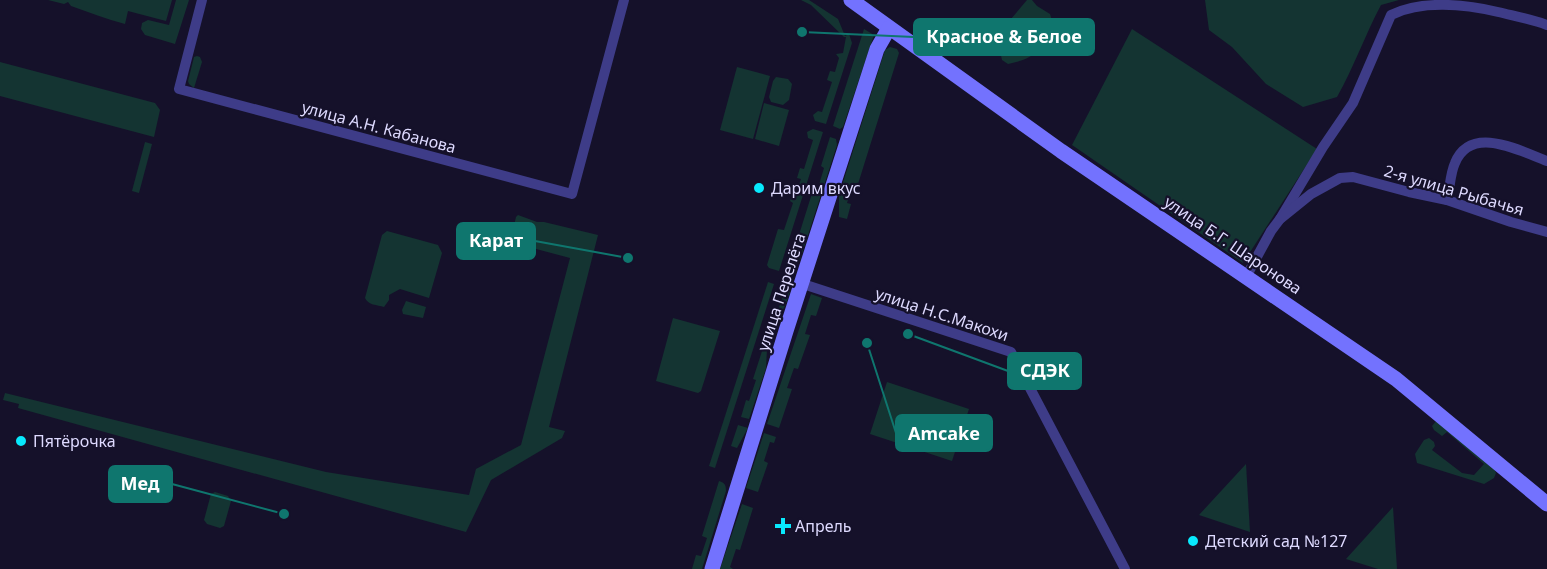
<svg xmlns="http://www.w3.org/2000/svg" width="1547" height="569" font-family="'Noto Sans',sans-serif">
	<rect width="100%" height="100%" fill="#15112a"/>
	<g fill="#143432">
		<path d="M48,0H172L166,21L128,11L125,24C106,19 89,12 71,6L68,2L64,4Z"/>
		<polygon points="176,0 189,0 175,44 145,35 141,29 142,23 148,20 169,25"/>
		<polygon points="801,0 809,0 838,19 845,36 849,34 852,43 826,124 815,121 813,115 818,111 822,112 832,82 827,80 830,71 835,72 839,58 836,54 843,53 846,37 844,37 811,5"/>
		<path d="M1027,0H1032L1037,6L1050,14L1054,27C1042,50 1034,59 1008,64L1002,60L1000,51L1005,26Z"/>
		<path d="M1205,0H1399L1381,5C1365,35 1354,67 1337,97L1303,107L1266,84L1232,47L1209,30Z"/>
		<polygon points="864,29 874,35 843,127 840,129 833,126"/>
		<polygon points="1132,29 1317,149 1243,263 1072,145"/>
		<polygon points="890,47 897,49 899,53 858,184 853,183 847,203 851,204 847,219 839,217 839,195 885,50"/>
		<polygon points="197,56 200,57 202,62 194,88 189,84 188,81 194,57"/>
		<polygon points="0,62 155,103 160,110 154,137 0,96"/>
		<polygon points="737,67 770,76 753,139 720,130"/>
		<polygon points="776,77 788,79 792,84 789,100 783,105 771,102 769,97 773,81"/>
		<polygon points="764,103 789,110 779,146 755,139"/>
		<polygon points="813,129 823,132 779,271 769,268 767,265 778,229 784,230 793,203 790,201 793,192 796,193 801,179 797,178 800,168 804,169 813,140 808,138 807,132"/>
		<polygon points="830,137 836,139 837,145 800,260 792,257 814,187 818,188 824,168 821,166"/>
		<polygon points="145,142 152,144 139,193 132,191"/>
		<polygon points="518,215 537,222 544,222 598,235 549,427 565,431 562,438 491,480 466,532 18,408 19,404 3,400 5,393 326,472 469,495 476,469 521,445 570,258 510,242 516,217"/>
		<path d="M387,231L438,245L442,253L429,298L400,289L389,295V300L384,307C377,305 368,305 365,298L382,235Z"/>
		<polygon points="768,282 774,284 715,468 709,466"/>
		<polygon points="782,285 787,286 790,292 785,306 775,323 771,322 772,317 776,317 782,298 779,296"/>
		<polygon points="811,294 822,298 816,316 811,315 805,334 810,335 798,369 794,368 787,388 792,389 779,428 767,424"/>
		<polygon points="406,301 426,307 423,318 403,314 402,310"/>
		<polygon points="673,318 720,331 701,391 698,393 656,381"/>
		<polygon points="763,348 767,349 766,368 749,419 741,417 746,400 749,401 756,380 753,379"/>
		<polygon points="887,382 969,409 952,461 870,434"/>
		<polygon points="1437,420 1494,469 1496,473 1494,478 1484,484 1417,463 1415,454 1424,440 1429,438 1434,442 1435,446 1432,450 1462,473 1474,475 1484,464 1447,432 1442,436 1434,430 1432,426"/>
		<polygon points="738,425 748,428 737,448 731,446"/>
		<polygon points="764,433 776,437 774,443 770,442 764,461 768,463 758,492 746,488"/>
		<polygon points="1246,464 1250,532 1199,515"/>
		<path d="M719,481C725,483 726,485 726,491L702,569H692L696,555L701,556L707,538L702,536Z"/>
		<polygon points="215,492 228,496 231,501 224,526 220,528 207,524 204,520 211,494"/>
		<polygon points="742,504 753,508 740,550 736,549 730,567 733,569 720,569"/>
		<polygon points="1393,507 1397,569 1378,569 1346,559"/>
	</g>
	<g fill="none" stroke-linecap="round" stroke-linejoin="round">
		<g stroke="#3e3c88" stroke-width="10">
			<polyline points="202,0 179,89 572,194 624,0"/>
			<path d="M1447,200C1450,188 1450,174 1455,163C1471,124 1520,151 1547,161"/>
			<path d="M1280,219L1323,147L1353,103L1391,15C1421,0 1464,4 1498,12C1514,16 1531,19 1547,25"/>
			<polyline points="1246,277 1271,231 1280,219 1311,194 1340,178 1353,177 1409,192 1447,200 1511,222 1547,232"/>
			<polyline points="803,284 1011,352 1125,569"/>
		</g>
		<g stroke="#7372fe" stroke-width="15">
			<polyline points="851,0 1061,151 1396,379 1547,504"/>
			<polyline points="712,569 786,331 877,49 889,28"/>
		</g>
	</g>
	<g fill="#08e9fd" stroke="#15112a" stroke-width="2">
		<circle cx="759" cy="188" r="6"/>
		<circle cx="21" cy="441" r="6"/>
		<path d="M780 517h6v6h6v6h-6v6h-6v-6h-6v-6h6z"/>
		<circle cx="1193" cy="541" r="6"/>
	</g>
	<g text-anchor="middle" dominant-baseline="central" stroke-width="4.5" stroke-linejoin="round" paint-order="stroke">
		<g font-size="16" fill="#dedaff" stroke="#15112a">
			<text transform="translate(379 127) rotate(15)">улица А.Н. Кабанова</text>
			<text transform="translate(1454 190) rotate(16)">2-я улица Рыбачья</text>
			<text transform="translate(1233 245) rotate(34)">улица Б.Г. Шаронова</text>
			<text transform="translate(781 292) rotate(-72)">улица Перелёта</text>
			<text transform="translate(942 314) rotate(18)">улица Н.С.Макохи</text>
		</g>
		<g font-size="16" fill="#dedaff" stroke="#15112a" text-anchor="start">
			<text x="771" y="188">Дарим вкус</text>
			<text x="33" y="441">Пятёрочка</text>
			<text x="795" y="526">Апрель</text>
			<text x="1205" y="541">Детский сад №127</text>
		</g>
	</g>
	<path fill="none" stroke="#0f766e" stroke-width="2" d="M802 32L914 37M628 258L535 241M908 334L1008 371M867 343L896 433M284 514L172 484"/>
	<g fill="#0f766e" stroke="#15112a" stroke-width="2">
		<circle cx="802" cy="32" r="6"/>
		<circle cx="628" cy="258" r="6"/>
		<circle cx="908" cy="334" r="6"/>
		<circle cx="867" cy="343" r="6"/>
		<circle cx="284" cy="514" r="6"/>
	</g>
	<g fill="#0f766e" stroke="#0f766e" stroke-width="2">
		<rect x="914" y="19" width="180" height="36" rx="6"/>
		<rect x="457" y="223" width="78" height="36" rx="6"/>
		<rect x="1008" y="353" width="73" height="36" rx="6"/>
		<rect x="896" y="415" width="96" height="36" rx="6"/>
		<rect x="109" y="466" width="63" height="36" rx="6"/>
	</g>
	<g font-size="18" text-anchor="middle" font-weight="bold" fill="#fff">
		<text x="1004" y="43">Красное &amp; Белое</text>
		<text x="496" y="247">Карат</text>
		<text x="1045" y="377">СДЭК</text>
		<text x="944" y="440">Amcake</text>
		<text x="140" y="490">Мед</text>
	</g>
</svg>
